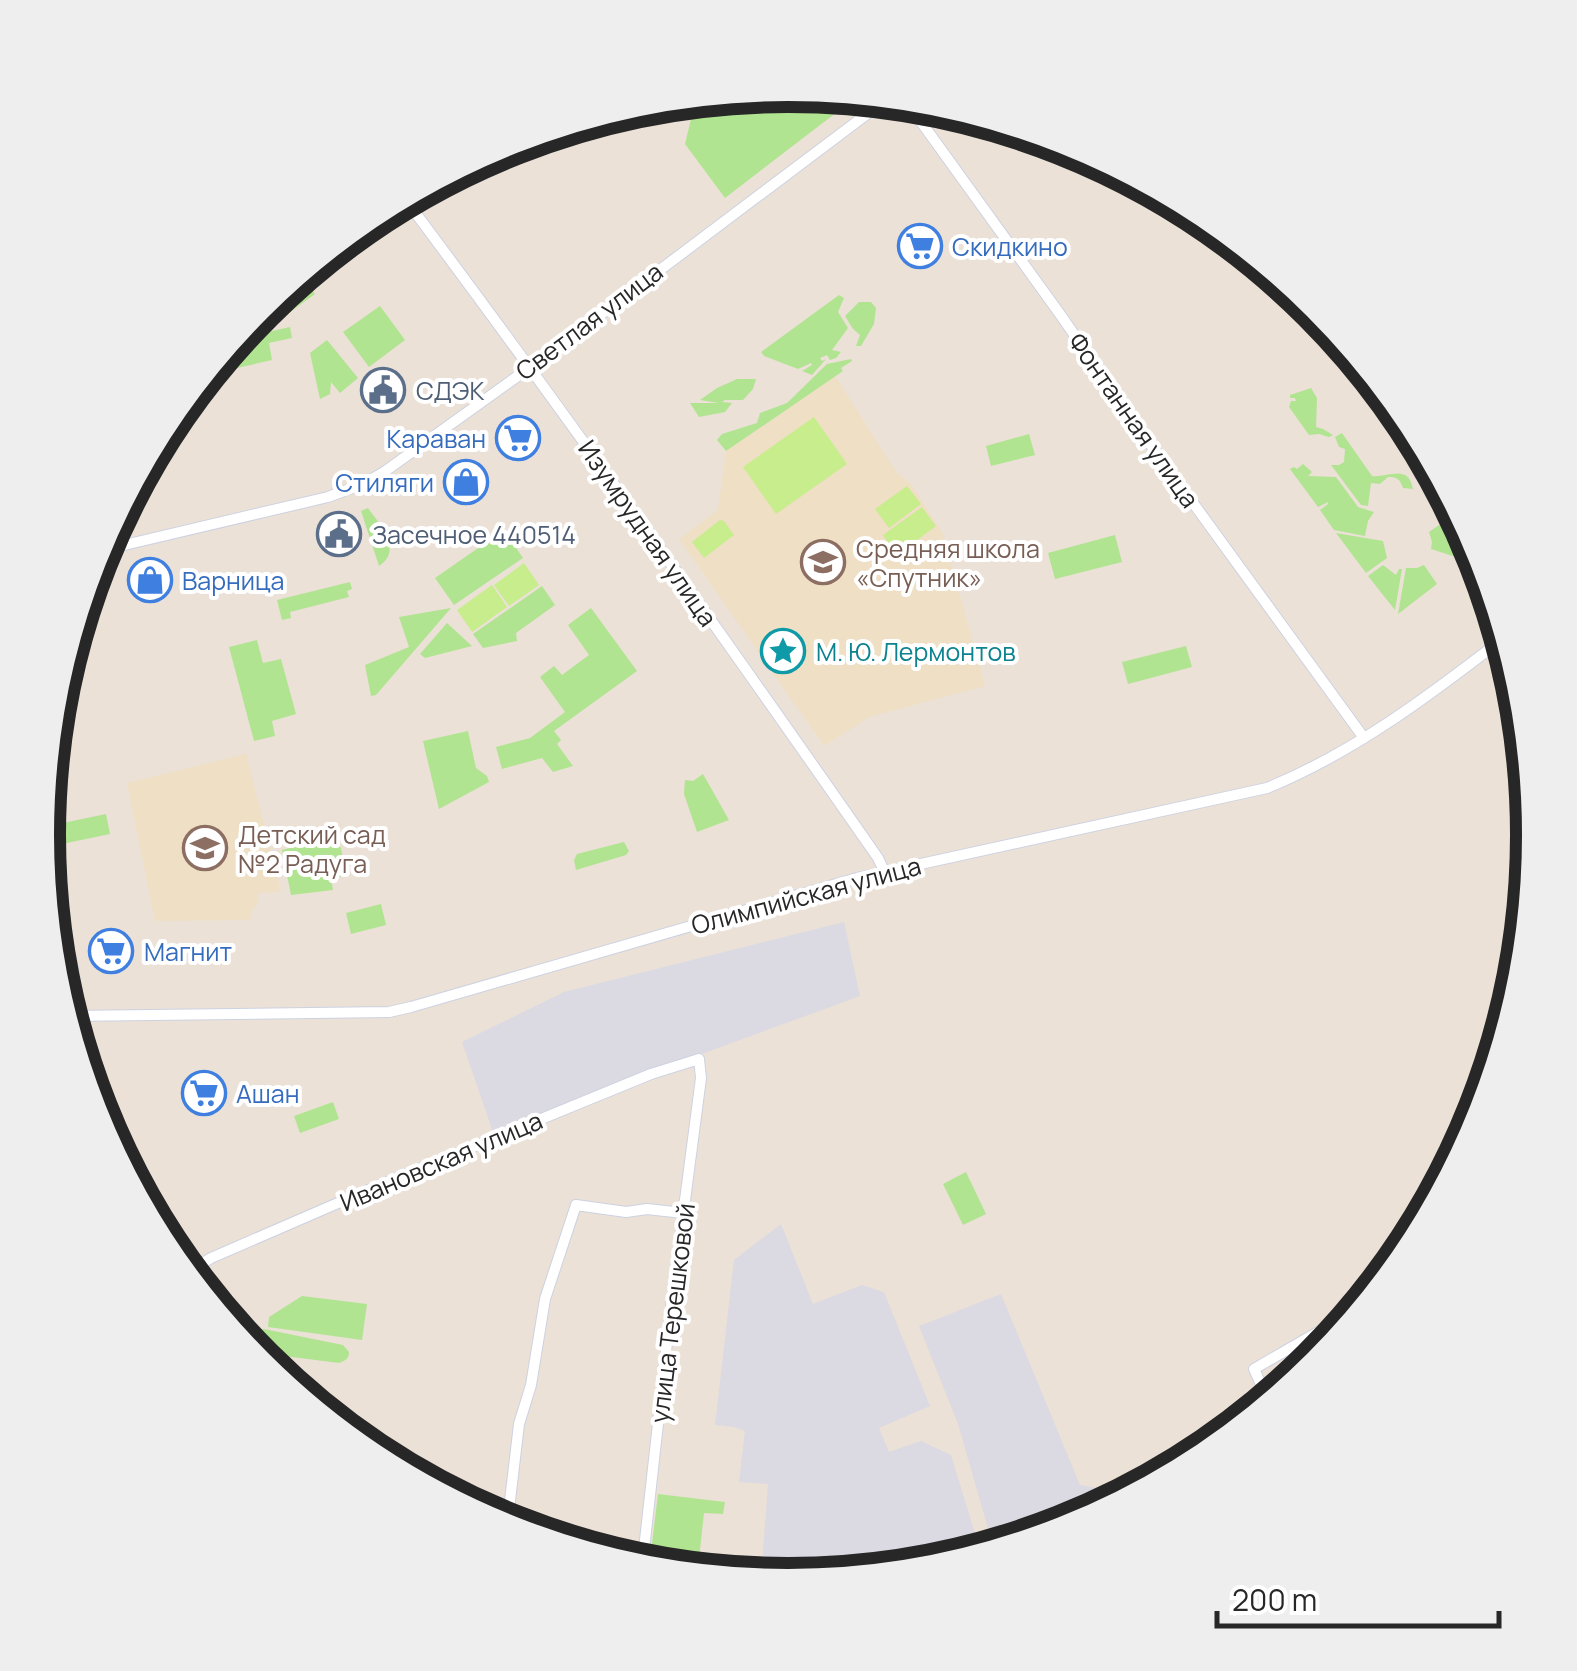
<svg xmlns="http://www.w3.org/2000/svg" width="1577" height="1671" font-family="Manrope,sans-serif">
	<rect width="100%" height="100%" fill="#ebe1d7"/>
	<g fill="#dbd9e2">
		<polygon points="844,922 860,996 666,1067 494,1135 462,1042 564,992"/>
		<polygon points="781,1224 813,1304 862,1285 884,1292 930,1406 879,1428 889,1452 921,1441 951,1455 981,1553 933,1567 788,1581 761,1579 768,1484 739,1482 745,1431 734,1427 715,1425 734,1260"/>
		<polygon points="1001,1294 1080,1485 1131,1494 1073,1525 994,1549 958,1424 919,1326"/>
	</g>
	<g fill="#eedfc5">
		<polygon points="835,376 897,473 911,484 943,534 985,686 869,717 824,746 679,539 718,510 726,451"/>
		<polygon points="1429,459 1478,550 1471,550 1413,471"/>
		<polygon points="246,754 281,892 258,893 258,903 251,912 250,920 155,921 127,783"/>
	</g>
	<g fill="#b1e491">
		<polygon points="789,90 858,96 725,198 685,144 691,119 720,96"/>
		<polygon points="301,275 315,294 275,323 268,302"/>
		<polygon points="839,295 844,298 838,312 848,328 832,350 841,352 836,358 830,360 827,355 820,358 822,361 826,359 812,375 802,371 812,365 811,363 798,369 764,356 761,352"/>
		<polygon points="859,302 871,302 876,308 874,324 861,346 856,346 860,335 853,329 845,316"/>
		<polygon points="380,306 405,340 369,367 343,332"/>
		<polygon points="290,327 292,338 269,343 272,360 206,375 236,339"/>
		<polygon points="327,340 358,378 340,393 331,382 330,394 320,399 310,353"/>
		<polygon points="851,359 852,361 841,368 843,371 726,451 717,440 722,434 757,423 760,413 787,403 827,364"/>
		<polygon points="737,379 756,379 753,389 743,400 725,400 722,402 732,403 725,412 699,417 690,403 719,403 700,400 717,388"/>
		<polygon points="1311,388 1317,398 1316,427 1323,429 1333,435 1329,437 1319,434 1309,435 1289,407 1291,401 1296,401 1295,398 1290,398 1290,395"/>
		<path d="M1342,433L1372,476C1388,478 1408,463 1413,489L1403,488C1400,479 1397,477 1388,477L1380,484L1371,483L1368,506L1361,505L1331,465H1339L1344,462L1345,449L1339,447L1335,437Z"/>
		<polygon points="1029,434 1035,455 991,466 986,446"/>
		<polygon points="1303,464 1312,472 1308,476 1336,477 1358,507 1374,512 1368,521 1365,536 1334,530 1320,510 1328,504 1328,502 1318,507 1290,469 1294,467 1297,469"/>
		<path d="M368,508C380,525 404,550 379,566L361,511Z"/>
		<polygon points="1442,523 1468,561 1431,549 1432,542 1429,532"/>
		<polygon points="504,530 523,558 454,605 435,578"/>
		<polygon points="1336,533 1383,541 1387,558 1366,573"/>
		<polygon points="1115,535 1122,562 1055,579 1048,553"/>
		<polygon points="1383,565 1396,575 1399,569 1402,569 1395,610 1368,576"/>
		<polygon points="1424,565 1437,584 1398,614 1406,568 1417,568"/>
		<polygon points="350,582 352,589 347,591 349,597 290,612 291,618 282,620 277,600"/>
		<polygon points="542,586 555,605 516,633 517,641 483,648 473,634"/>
		<polygon points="451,608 376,695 371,696 365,665 409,647 399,617"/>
		<polygon points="591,608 637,671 554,731 561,740 557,744 573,766 553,772 542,758 502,769 496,747 530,738 565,712 540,677 554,666 562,675 589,655 568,625"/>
		<polygon points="447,623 472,646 425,658 420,654"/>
		<polygon points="257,640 263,663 281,659 296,714 272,721 275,736 254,741 229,647"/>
		<polygon points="1186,646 1192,667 1128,684 1122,662"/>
		<polygon points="468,731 476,768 487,776 489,782 439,809 423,741"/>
		<polygon points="703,774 729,820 697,832 684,794 685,780 693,781"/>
		<polygon points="106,814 110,834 62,844 58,824"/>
		<polygon points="338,836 347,875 331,879 333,890 291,895 282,850"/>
		<polygon points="624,842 629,851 626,855 576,870 574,860 577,854"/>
		<polygon points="381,904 386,925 351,934 346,913"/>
		<polygon points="333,1102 339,1119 300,1133 294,1116"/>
		<polygon points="966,1172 986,1214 963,1225 943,1184"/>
		<polygon points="302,1296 367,1304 362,1340 268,1327 269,1317"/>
		<path d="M264,1329L343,1345L349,1352C349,1359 346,1360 339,1363L252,1352L237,1334L248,1330Z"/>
		<polygon points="658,1494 725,1502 723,1514 704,1513 698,1568 716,1571 716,1574 649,1568"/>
	</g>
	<g fill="#c8ed8c">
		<polygon points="814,417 847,464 776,514 743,467"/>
		<polygon points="907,486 921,504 889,528 875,509"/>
		<polygon points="922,507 936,526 897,555 883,535"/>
		<polygon points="720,520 724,521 734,535 704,558 692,542"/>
		<polygon points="524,563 539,585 509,606 494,585"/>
		<polygon points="492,585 507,607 472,632 457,610"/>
	</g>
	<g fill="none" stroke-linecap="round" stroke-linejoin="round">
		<defs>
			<g id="street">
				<polyline points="906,101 1062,317 1140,430 1364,738"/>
				<path d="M405,199C567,415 723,636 878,858L884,871"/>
				<polyline points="99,551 328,497 363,484 384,472 547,355 887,99"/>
				<path d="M68,1016L389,1012L411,1007L857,878L1267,788C1355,752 1430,695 1504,638"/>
				<polyline points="187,1273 211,1258 368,1190 651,1074 699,1059 701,1078 671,1307 642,1567"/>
				<polyline points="1269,1402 1254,1369 1363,1306"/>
				<polyline points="507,1526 519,1424 531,1385 545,1299 576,1205 626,1212 647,1209 683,1213"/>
			</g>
			<path id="secondary" d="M46,870C57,916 81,991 74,1036"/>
		</defs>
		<use href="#street" stroke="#cdd2e1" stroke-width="12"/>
		<use href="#secondary" stroke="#cdd2e1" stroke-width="18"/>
		<use href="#street" stroke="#fff" stroke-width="10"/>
		<use href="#secondary" stroke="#fff" stroke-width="15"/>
	</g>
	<defs>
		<symbol id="supermarket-ring" viewBox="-11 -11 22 22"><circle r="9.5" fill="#fff" stroke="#3f7fe0" stroke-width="1.5"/><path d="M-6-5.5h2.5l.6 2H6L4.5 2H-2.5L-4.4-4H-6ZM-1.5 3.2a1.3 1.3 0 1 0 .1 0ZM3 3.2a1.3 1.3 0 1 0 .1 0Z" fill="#3f7fe0"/></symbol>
		<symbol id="civic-ring" viewBox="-11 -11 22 22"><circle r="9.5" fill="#fff" stroke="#5c6f8a" stroke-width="1.5"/><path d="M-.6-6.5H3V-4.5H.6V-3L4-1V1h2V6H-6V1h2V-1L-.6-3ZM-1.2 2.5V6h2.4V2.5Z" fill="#5c6f8a"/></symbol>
		<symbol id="shop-ring" viewBox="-11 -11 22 22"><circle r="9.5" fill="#fff" stroke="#3f7fe0" stroke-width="1.5"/><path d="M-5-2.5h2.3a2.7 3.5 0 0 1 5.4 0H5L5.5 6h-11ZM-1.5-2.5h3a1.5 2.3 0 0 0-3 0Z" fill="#3f7fe0"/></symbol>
		<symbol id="school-ring" viewBox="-11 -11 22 22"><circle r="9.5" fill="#fff" stroke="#8d6e63" stroke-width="1.5"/><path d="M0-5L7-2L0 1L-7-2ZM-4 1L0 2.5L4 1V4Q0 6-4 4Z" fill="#8d6e63"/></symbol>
		<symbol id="sight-ring" viewBox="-11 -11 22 22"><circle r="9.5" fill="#fff" stroke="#0f9aa8" stroke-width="1.5"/><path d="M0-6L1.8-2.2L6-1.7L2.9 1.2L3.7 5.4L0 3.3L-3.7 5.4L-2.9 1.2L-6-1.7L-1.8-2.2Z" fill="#0f9aa8"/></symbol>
	</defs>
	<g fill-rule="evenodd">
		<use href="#supermarket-ring" x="895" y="221" width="50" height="50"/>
		<use href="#civic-ring" x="358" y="365" width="50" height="50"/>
		<use href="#supermarket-ring" x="493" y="413" width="50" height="50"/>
		<use href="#shop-ring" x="441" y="457" width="50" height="50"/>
		<use href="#civic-ring" x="314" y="509" width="50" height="50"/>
		<use href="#school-ring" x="798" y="537" width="50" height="50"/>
		<use href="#shop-ring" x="125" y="555" width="50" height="50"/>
		<use href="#sight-ring" x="758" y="626" width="50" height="50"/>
		<use href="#school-ring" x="180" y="823" width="50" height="50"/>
		<use href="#supermarket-ring" x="86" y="926" width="50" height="50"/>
		<use href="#supermarket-ring" x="179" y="1068" width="50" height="50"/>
	</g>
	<g text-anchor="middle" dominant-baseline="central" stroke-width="8" stroke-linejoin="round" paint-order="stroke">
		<g font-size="25" fill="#366cbe" stroke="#fff" text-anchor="start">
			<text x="952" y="246">Скидкино</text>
			<text x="486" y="438" text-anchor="end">Караван</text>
			<text x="434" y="482" text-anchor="end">Стиляги</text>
			<text x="182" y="580">Варница</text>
			<text x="144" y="951">Магнит</text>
			<text x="236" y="1093">Ашан</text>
		</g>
		<g font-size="25" fill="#272727" stroke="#fff">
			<text transform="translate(589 321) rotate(-37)">Светлая улица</text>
			<text transform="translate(1134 420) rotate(55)">Фонтанная улица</text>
			<text transform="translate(648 533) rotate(55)">Изумрудная улица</text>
			<text transform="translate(806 895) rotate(-15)">Олимпийская улица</text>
			<text transform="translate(441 1161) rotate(-23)">Ивановская улица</text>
			<text transform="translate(672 1313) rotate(-83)">улица Терешковой</text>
		</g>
		<g font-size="25" fill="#4e5e75" stroke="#fff" text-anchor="start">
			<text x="416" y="390">СДЭК</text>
			<text x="372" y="534">Засечное 440514</text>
		</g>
		<g font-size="25" fill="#785e54" stroke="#fff" text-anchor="start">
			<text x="856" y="548">Средняя школа<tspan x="856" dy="29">«Спутник»</tspan></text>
			<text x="238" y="834">Детский сад<tspan x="238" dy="29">№2 Радуга</tspan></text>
		</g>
		<g font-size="25" fill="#0d838f" stroke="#fff" text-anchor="start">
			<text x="816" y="651">М. Ю. Лермонтов</text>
		</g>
	</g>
	<path d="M0 0H1577V1671H0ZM60 835a728 728 0 1 1 1456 0a728 728 0 1 1-1456 0Z" fill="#eee" fill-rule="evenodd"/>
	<path fill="none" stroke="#272727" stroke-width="12" d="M60 835a728 728 0 1 1 1456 0a728 728 0 1 1-1456 0Z"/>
	<path d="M1217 1611v15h282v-15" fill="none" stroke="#272727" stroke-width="5"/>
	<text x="1232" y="1611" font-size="30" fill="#272727" stroke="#ffffff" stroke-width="8" paint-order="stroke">200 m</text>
</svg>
